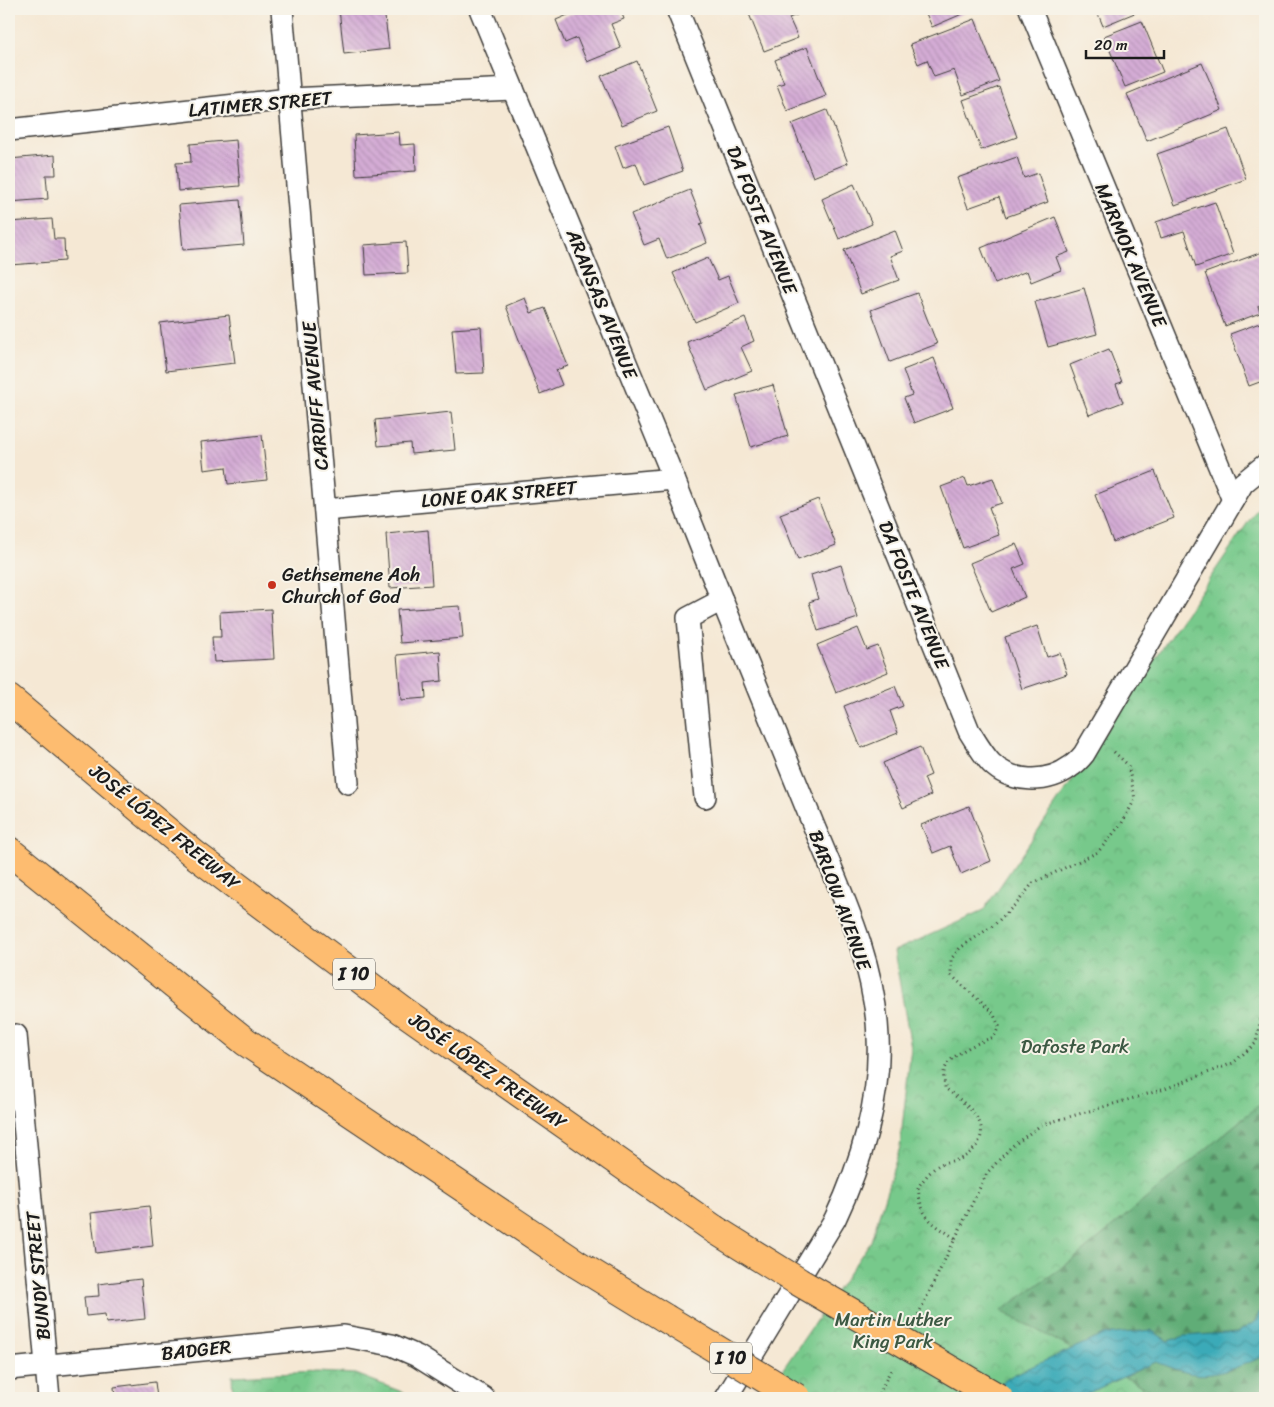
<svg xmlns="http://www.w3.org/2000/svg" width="1274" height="1407" font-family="Sriracha,sans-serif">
	<defs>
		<pattern id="forest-firs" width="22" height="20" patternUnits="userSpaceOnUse" patternTransform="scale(1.25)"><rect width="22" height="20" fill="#61ad77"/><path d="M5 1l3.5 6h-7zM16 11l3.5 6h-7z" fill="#4f8c61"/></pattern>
		<pattern id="park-crowns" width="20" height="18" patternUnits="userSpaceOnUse" patternTransform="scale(1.25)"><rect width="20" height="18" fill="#77c98b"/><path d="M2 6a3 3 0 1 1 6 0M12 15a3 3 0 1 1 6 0" fill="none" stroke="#66ac77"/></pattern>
		<pattern id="water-waves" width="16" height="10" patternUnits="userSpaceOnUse" patternTransform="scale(1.25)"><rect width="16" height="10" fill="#3aaab8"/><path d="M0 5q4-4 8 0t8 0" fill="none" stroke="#308a95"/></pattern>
		<pattern id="building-back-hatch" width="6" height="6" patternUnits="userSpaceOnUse" patternTransform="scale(1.25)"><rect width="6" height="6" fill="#d4acd5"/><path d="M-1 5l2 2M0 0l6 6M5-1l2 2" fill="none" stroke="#b593b6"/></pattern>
	</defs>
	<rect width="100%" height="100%" fill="#f7f3e8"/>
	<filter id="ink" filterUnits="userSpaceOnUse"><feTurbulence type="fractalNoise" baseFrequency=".02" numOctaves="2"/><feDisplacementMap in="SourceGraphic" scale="10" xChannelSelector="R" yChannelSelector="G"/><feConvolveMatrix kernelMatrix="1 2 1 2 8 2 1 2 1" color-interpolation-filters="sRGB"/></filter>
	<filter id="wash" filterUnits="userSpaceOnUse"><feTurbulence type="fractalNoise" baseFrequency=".0096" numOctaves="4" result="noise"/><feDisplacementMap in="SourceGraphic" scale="20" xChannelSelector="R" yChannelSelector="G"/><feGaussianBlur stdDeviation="1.12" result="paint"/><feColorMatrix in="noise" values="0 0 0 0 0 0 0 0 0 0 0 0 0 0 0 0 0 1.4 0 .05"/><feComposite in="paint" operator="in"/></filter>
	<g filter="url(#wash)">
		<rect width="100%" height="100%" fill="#f5e8d4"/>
		<polygon fill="url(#forest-firs)" stroke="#3e644a" points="1265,1100 1265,1398 1164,1398 1000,1311 1071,1261"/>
		<g fill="url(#park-crowns)" stroke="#4a7254">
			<polygon points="1265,501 1265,1100 1071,1261 1001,1311 1164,1398 763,1398 871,1241 900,1147 911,1047 894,951 983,911 1255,512"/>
			<polygon points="317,1372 356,1374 402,1392 412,1398 233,1398 232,1376"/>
		</g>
		<path fill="url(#water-waves)" stroke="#2b636a" d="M1265,1296V1356C1245,1364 1215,1378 1194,1374C1181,1372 1168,1366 1156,1362L1095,1390L1080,1398H976L1015,1374L1103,1335L1151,1330L1168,1341L1184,1336L1238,1332L1256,1321Z"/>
		<g id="blocks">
			<g fill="url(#building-back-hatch)">
				<polygon points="339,9 384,9 389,49 344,54"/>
				<polygon points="582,9 620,9 624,19 611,24 621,48 587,62 577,38 565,43 556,20"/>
				<polygon points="747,9 807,9 807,11 789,18 798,38 764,51"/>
				<polygon points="924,9 968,9 969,11 932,27"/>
				<polygon points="1096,9 1136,9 1137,12 1103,26"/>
				<polygon points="975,19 999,81 963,95 954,70 934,77 927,60 918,64 910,44"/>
				<polygon points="1142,21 1163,72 1125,87 1104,36"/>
				<polygon points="807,47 826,96 787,111 777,85 784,83 775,60"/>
				<polygon points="637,61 657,111 622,125 601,76"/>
				<polygon points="1202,63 1222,110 1147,141 1127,94"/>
				<polygon points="999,87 1017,137 981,150 963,100"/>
				<polygon points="827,110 848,163 813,177 792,124"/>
				<polygon points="668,127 683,171 644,185 636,163 623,168 615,146"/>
				<polygon points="1228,129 1246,179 1175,205 1157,154"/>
				<polygon points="399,132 400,145 415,144 416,171 356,175 354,135"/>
				<polygon points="236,140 240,186 178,191 176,163 191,162 190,144"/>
				<polygon points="55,155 56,175 46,175 48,199 9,202 9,159"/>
				<polygon points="1017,157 1024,178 1038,173 1048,202 1006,217 999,197 968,208 957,178"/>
				<polygon points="854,184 872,224 839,239 822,199"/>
				<polygon points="690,190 703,223 700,224 707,243 667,259 659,239 644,245 631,214"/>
				<polygon points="240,200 244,245 183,250 179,205"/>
				<polygon points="1215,202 1233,254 1196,267 1184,231 1161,238 1156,222"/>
				<polygon points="1055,217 1069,252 1056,257 1061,270 1031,282 1027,271 995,284 981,248"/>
				<polygon points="52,219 54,239 64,239 65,261 9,265 9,222"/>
				<polygon points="895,230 903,251 890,256 899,280 861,294 844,250"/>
				<polygon points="406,242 408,273 366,275 364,245"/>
				<polygon points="1265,251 1265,303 1258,306 1260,313 1225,326 1205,273"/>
				<polygon points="708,258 718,280 728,276 739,303 695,322 673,273"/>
				<polygon points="1084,288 1097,334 1048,347 1035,302"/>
				<polygon points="917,293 937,344 890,362 871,310"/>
				<polygon points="525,298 531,313 545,308 568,366 556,370 562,385 540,394 506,306"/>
				<polygon points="229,315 235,363 166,371 160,323"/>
				<polygon points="745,318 754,341 741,347 752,371 707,390 687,342"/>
				<polygon points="1265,321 1265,380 1249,386 1230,334"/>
				<polygon points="481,327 484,373 456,374 452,329"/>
				<polygon points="1109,349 1122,382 1116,384 1123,402 1089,415 1070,365"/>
				<polygon points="934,358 953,408 914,423 904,398 912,395 903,370"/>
				<polygon points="773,385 788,436 751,447 736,395"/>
				<polygon points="451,412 455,450 411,454 410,443 378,446 375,420"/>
				<polygon points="262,435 267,480 228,484 226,467 204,470 201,442"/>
				<polygon points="1155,471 1174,518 1113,542 1095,495"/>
				<polygon points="965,478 968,486 993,478 1002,503 989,507 999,535 963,548 941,487"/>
				<polygon points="818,499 836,545 798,560 780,514"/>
				<polygon points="428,530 432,585 390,588 386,534"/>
				<polygon points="1016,544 1025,564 1013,569 1025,597 991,612 970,563"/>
				<polygon points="841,565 858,618 818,631 809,602 818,599 811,575"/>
				<polygon points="460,606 463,638 400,643 397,610"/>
				<polygon points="271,609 274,659 214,662 212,637 221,637 220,612"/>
				<polygon points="1037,626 1047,657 1060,653 1067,674 1022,689 1005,637"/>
				<polygon points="858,628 867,650 878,646 888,672 836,693 817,645"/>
				<polygon points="440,651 442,681 425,683 426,698 401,700 397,655"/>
				<polygon points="895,686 903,706 890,711 898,733 861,748 844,706"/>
				<polygon points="920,747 931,775 924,778 931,795 903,808 883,763"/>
				<polygon points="969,806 991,861 961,874 950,846 933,853 921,825"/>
				<polygon points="149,1206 153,1246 96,1253 91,1213"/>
				<polygon points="141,1279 145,1319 106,1323 105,1314 86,1316 84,1297 99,1296 98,1284"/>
				<polygon points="155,1382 157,1398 115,1398 114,1387"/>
			</g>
		</g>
	</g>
	<g filter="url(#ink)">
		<use href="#blocks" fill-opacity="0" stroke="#3d3b38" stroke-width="1"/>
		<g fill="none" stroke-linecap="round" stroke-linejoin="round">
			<defs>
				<g id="minor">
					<polyline points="282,9 348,783"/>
					<polyline points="480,9 674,479 722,600"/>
					<path d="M677,9L969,731C976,742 982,753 991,763C1011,783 1047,784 1070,767C1075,764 1080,759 1084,754L1243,483L1265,465"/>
					<polyline points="1030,9 1233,500"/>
					<polyline points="9,130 289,99 513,89"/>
					<polyline points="325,510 674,479"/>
					<path d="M705,797L688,618L722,600C752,675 783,750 813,824C841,892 875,962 878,1037C881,1098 861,1164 835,1219L726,1398"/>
					<polyline points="16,1035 49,1398"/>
					<polyline points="9,1369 344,1336 392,1345 417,1356 484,1398"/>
				</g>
				<g id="motorway">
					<polyline points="9,699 194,854 403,1011 714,1229"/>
					<polyline points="9,851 246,1042 577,1264 665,1318"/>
				</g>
			</defs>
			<use href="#minor" stroke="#3d3b38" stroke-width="24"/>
			<use href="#motorway" stroke="#3d3b38" stroke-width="30"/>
			<g stroke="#3d3b38" stroke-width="3" stroke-dasharray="1 4" stroke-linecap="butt">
				<path d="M955,1238C930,1222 921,1218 918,1187C925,1178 932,1168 943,1163C949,1161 956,1161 962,1158C970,1154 977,1147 980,1139C988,1118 960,1100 945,1088C945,1084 943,1077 944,1073C946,1055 979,1042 994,1037L999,1026L993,1013L951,975V959L960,948L994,925L1018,902L1033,883L1098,852L1122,823L1135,799L1128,765L1113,751"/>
				<polyline points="916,1319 987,1173 1011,1147 1041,1125 1165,1089 1233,1063 1256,1043 1260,1022 1265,1010"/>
				<polyline points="877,1398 892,1367"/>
			</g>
			<use href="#minor" stroke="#fff" stroke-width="21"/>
			<use href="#motorway" stroke="#fdbc6f" stroke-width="28"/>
			<defs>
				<g id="motorway-bridge">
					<polyline points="714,1229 799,1282 999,1398"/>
					<polyline points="665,1318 797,1398"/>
				</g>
			</defs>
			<use href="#motorway-bridge" stroke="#3d3b38" stroke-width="30" stroke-linecap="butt"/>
			<use href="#motorway-bridge" stroke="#fdbc6f" stroke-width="28"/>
		</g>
	</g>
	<circle fill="#c8321e" stroke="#f7f3e8" stroke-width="2" cx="272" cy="585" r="5"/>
	<g text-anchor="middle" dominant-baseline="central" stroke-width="4" stroke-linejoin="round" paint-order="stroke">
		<g fill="#f7f3e8" stroke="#5e5c59" stroke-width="1">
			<rect x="333" y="958.5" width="42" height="31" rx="4"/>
			<rect x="710" y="1342.5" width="42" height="31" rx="4"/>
		</g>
		<g font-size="18" font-weight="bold" fill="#1c1c1c">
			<text x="354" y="974">I 10</text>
			<text x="731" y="1358">I 10</text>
		</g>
		<g font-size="19" fill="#1c1c1c" stroke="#f7f3e8">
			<text transform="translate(260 104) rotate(-5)">LATIMER STREET</text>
			<text transform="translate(762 220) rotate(68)">DA FOSTE AVENUE</text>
			<text transform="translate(1131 255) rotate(67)">MARMOK AVENUE</text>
			<text transform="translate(602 304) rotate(68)">ARANSAS AVENUE</text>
			<text transform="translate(315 396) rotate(-95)">CARDIFF AVENUE</text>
			<text transform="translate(499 494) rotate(-5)">LONE OAK STREET</text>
			<text transform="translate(914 595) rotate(68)">DA FOSTE AVENUE</text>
			<text transform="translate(165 827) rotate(39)">JOSÉ LÓPEZ FREEWAY</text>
			<text transform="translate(840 900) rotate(70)">BARLOW AVENUE</text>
			<text transform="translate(488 1071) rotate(35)">JOSÉ LÓPEZ FREEWAY</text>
			<text transform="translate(38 1276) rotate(-95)">BUNDY STREET</text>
			<text transform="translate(196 1350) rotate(-6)">BADGER</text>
		</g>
		<g font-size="19" fill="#1c1c1c" stroke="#f7f3e8" text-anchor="start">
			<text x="282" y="574">Gethsemene Aoh<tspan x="282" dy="22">Church of God</tspan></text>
		</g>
		<g font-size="19" fill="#3c5943" stroke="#f7f3e8">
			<text x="1075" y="1046">Dafoste Park</text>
			<text x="893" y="1319">Martin Luther<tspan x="893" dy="22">King Park</tspan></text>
		</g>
	</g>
	<rect width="1274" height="1407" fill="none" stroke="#f7f3e8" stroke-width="30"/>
	<path d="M1086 50v8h78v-8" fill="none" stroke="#1c1c1c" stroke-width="2.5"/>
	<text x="1094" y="50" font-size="15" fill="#1c1c1c" stroke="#f7f3e8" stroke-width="4" paint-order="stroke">20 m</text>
</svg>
